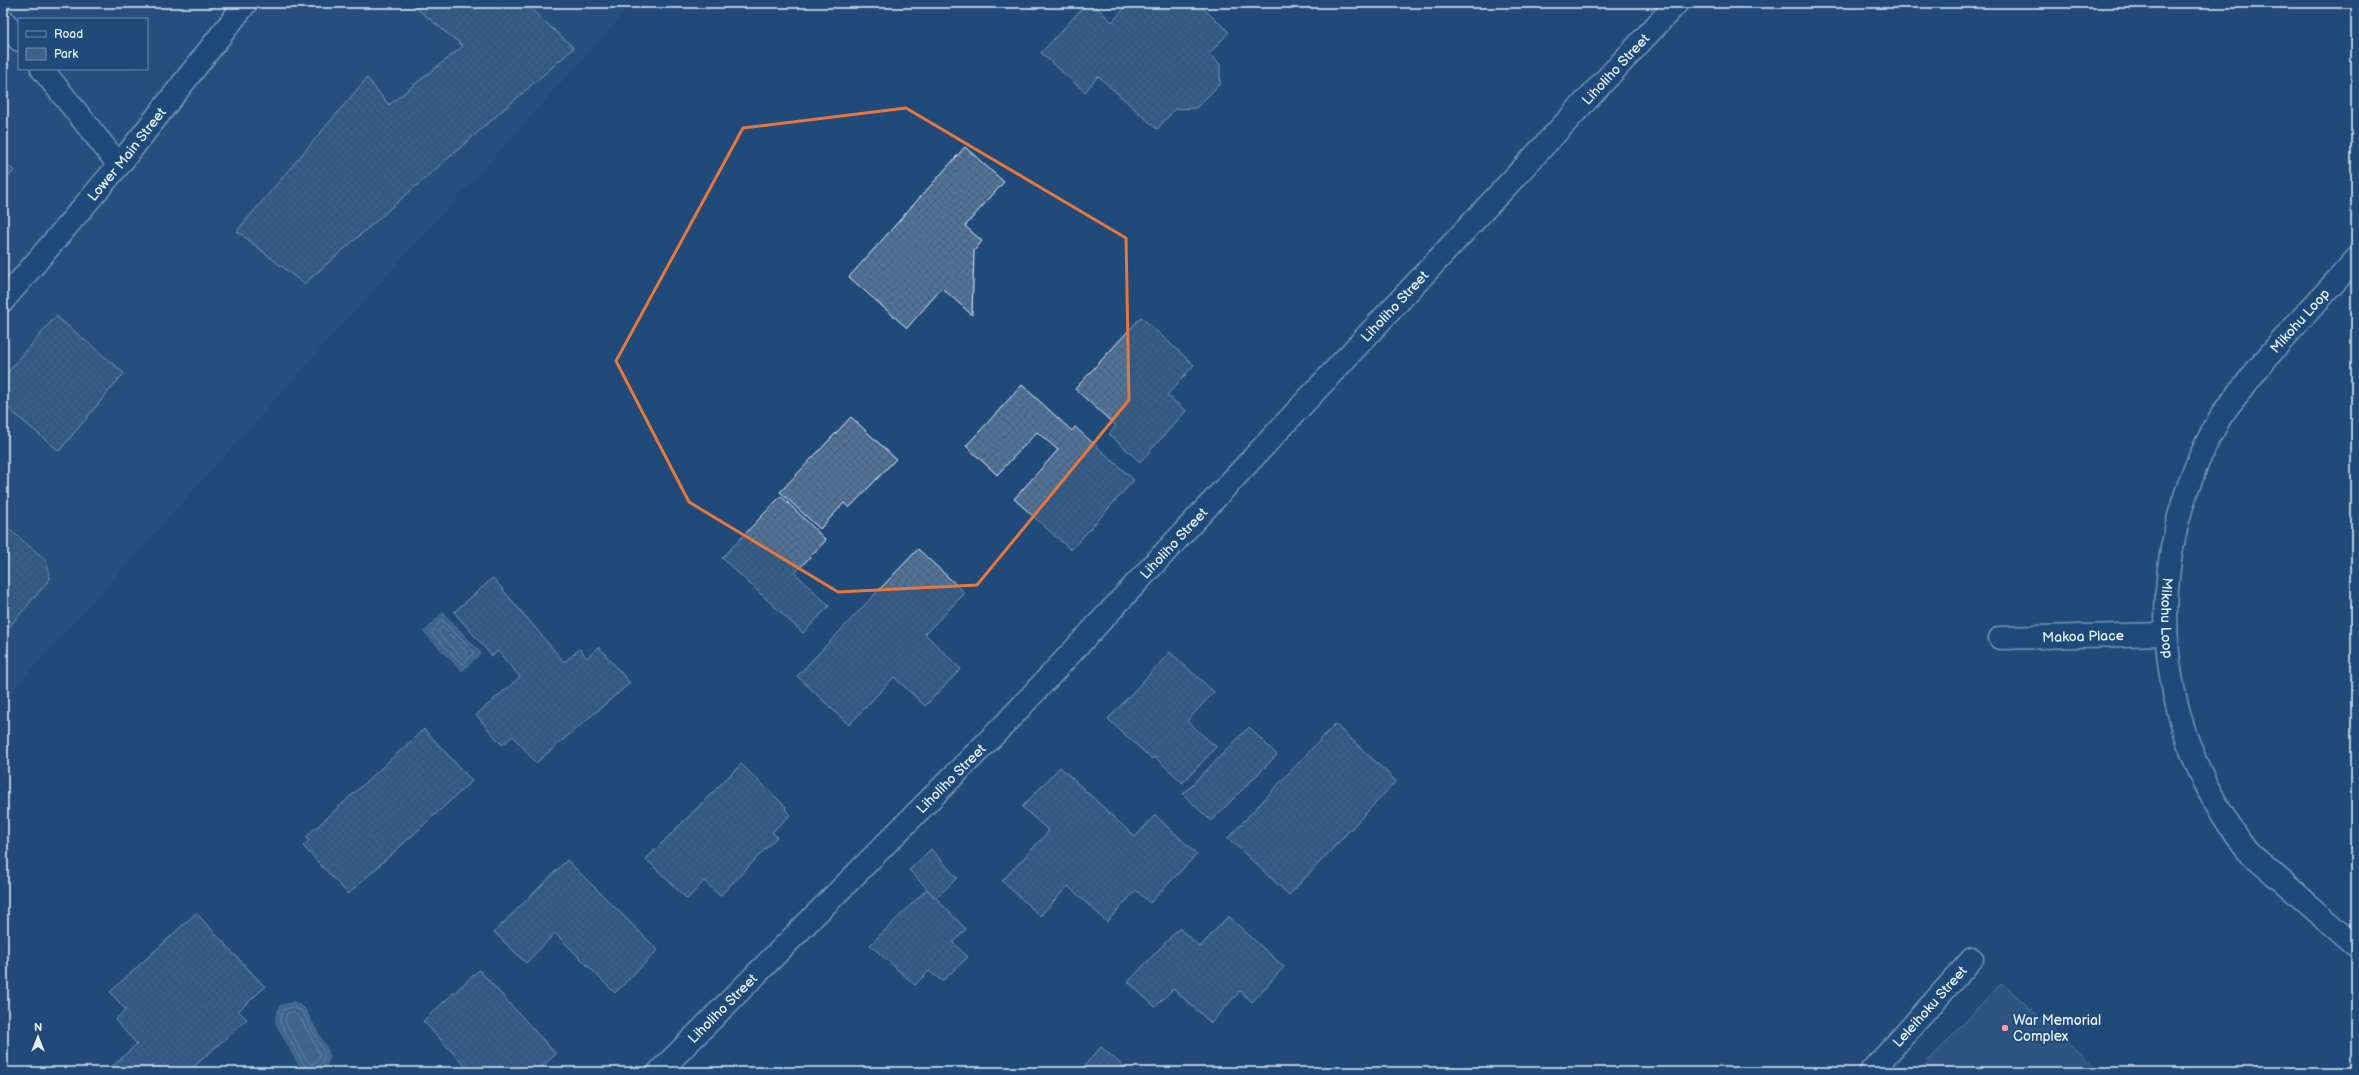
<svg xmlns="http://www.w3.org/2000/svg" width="2359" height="1075" font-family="'Balsamiq Sans',sans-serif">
	<defs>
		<pattern id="water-ripples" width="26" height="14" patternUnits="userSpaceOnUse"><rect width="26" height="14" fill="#6685a7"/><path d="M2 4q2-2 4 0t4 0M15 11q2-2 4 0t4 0" fill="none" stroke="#596d82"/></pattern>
		<pattern id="building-cross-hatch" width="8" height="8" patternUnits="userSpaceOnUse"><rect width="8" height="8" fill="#517399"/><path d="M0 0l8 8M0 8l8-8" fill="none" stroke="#4c5e72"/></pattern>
	</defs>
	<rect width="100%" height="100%" fill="#1f4a7a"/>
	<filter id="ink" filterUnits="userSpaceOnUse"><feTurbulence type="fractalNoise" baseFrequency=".025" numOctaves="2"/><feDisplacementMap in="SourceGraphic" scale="8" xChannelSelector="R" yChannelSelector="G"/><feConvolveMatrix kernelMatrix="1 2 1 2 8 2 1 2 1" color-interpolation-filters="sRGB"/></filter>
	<g filter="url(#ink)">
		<path fill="#2e5683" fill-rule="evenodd" d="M3,3H633L3,701ZM19,19H147V69H19Z"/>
		<polygon fill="#3c628c" stroke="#92aac2" points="2002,983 2100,1072 1918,1072"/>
		<g fill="url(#water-ripples)" stroke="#9ab0c7">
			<polygon points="443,613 481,653 462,671 424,632"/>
			<path d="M294,1002L304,1008L328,1051C333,1069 314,1075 301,1069L276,1023V1017L280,1006Z"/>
		</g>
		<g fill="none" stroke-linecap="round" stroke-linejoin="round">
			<g stroke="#b4c6d8" stroke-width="1">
				<polygon points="442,620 474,652 463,665 431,633"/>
				<polygon points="442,627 467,652 464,657 461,657 438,633"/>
				<polygon points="293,1012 301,1019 320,1054 319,1059 313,1064 307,1061 285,1021 287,1014"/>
				<polyline points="308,1072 280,1022 283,1010 293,1007 302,1011 324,1052 323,1062 316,1068 315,1072"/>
			</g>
		</g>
		<g fill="url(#building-cross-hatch)" stroke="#e8f1f8">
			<polygon points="410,3 524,3 574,48 304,284 237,231 367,78 389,105 463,46"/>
			<polygon points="1087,3 1092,3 1112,22 1129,3 1197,3 1229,32 1209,54 1220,64 1220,84 1196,108 1175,109 1157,129 1098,76 1085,92 1041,53"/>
			<polygon points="965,147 1004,182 965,226 982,241 974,251 972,315 942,288 907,328 849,277"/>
			<polygon points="3,160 14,171 3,181"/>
			<polygon points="56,316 124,373 59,451 3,404 3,378"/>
			<polygon points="1141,317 1194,365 1167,395 1186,411 1140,462 1109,434 1116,426 1075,389"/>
			<polygon points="1022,385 1072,431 1075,427 1134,480 1071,550 1014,499 1058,450 1037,432 997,475 966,446"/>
			<polygon points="851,417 896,459 849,508 844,503 820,529 780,492"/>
			<polygon points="781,496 826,540 795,573 829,606 803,633 722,558"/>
			<polygon points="3,524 46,560 50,579 3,634"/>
			<polygon points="918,549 965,593 925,634 961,669 925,706 894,677 849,725 797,676"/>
			<polygon points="493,578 564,662 580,649 587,658 599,647 630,683 536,763 513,736 502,745 476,715 520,677 498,651 492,656 454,612"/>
			<polygon points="1170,652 1214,692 1187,721 1216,747 1183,783 1155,757 1152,759 1108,719"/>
			<polygon points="1335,724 1396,781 1289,895 1228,838"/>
			<polygon points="1249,727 1277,755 1211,821 1183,794"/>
			<polygon points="424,729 472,781 348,894 303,846 309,841 306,837"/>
			<polygon points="741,764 786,807 785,809 790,815 772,832 777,837 720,896 704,881 687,899 646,859"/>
			<polygon points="1060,767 1135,837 1155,815 1197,854 1150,903 1136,890 1107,922 1068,886 1040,916 1002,881 1049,831 1022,807"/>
			<polygon points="931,849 957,878 936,898 909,870"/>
			<polygon points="567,860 658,950 615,993 555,933 526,963 494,932"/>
			<polygon points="927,889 966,929 953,943 968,957 942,981 929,971 915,985 870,945"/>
			<polygon points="196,913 265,987 238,1011 247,1019 188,1072 106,1072 137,1044 115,1020 126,1010 110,992"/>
			<polygon points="1228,916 1284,967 1252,1002 1240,991 1211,1023 1173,989 1155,1007 1128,982 1179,928 1200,947"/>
			<polygon points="479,970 556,1054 536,1072 471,1072 423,1021"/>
			<polygon points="1101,1047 1130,1072 1079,1072"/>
		</g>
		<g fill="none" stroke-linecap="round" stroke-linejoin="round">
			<defs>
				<g id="minor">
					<polyline points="3,20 19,40"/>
					<polyline points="42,69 119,165"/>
					<path id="s1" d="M2356,259C2319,301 2278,341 2245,385C2237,396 2227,406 2220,418C2141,554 2149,718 2243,845C2251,857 2266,866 2276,876C2303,899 2329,923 2356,946"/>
					<path id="s2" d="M3,301L119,165L246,3"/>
					<path id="s3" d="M2000,638L2166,634"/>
					<path id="s4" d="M659,1072L1004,725L1677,3"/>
					<path id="s5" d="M1871,1072L1972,959"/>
				</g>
			</defs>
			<use href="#minor" stroke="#e8f1f8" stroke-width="25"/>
			<use href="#minor" stroke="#1f4a7a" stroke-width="22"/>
		</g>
	</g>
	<path d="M0 0H2359V1075H0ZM906,108L1126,238L1129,400L977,585L838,592L689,502L616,361L743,128Z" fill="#1f4a7a" fill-opacity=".55" fill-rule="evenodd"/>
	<path fill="none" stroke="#e8773b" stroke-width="3" stroke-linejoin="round" d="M906,108L1126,238L1129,400L977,585L838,592L689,502L616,361L743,128Z"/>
	<circle fill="#ff9aa2" stroke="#1f4a7a" stroke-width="1.5" cx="2005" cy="1028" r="4"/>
	<g text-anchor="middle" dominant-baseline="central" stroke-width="4" stroke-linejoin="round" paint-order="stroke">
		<g font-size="14" fill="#e8f1f8" stroke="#1f4a7a">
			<text stroke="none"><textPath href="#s4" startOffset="1386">Liholiho Street</textPath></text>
			<text stroke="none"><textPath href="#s2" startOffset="192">Lower Main Street</textPath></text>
			<text stroke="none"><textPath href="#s4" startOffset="1062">Liholiho Street</textPath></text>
			<text transform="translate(2300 321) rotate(-48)">Mikohu Loop</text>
			<text stroke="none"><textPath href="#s4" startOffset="738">Liholiho Street</textPath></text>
			<text stroke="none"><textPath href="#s1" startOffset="419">Mikohu Loop</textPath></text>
			<text stroke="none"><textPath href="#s3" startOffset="83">Makoa Place</textPath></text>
			<text stroke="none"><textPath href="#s4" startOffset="414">Liholiho Street</textPath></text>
			<text stroke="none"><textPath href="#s5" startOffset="88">Leleihoku Street</textPath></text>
			<text stroke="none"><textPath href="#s4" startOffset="90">Liholiho Street</textPath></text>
		</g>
		<g font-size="14" fill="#e8f1f8" stroke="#1f4a7a" text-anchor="start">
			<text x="2013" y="1020">War Memorial<tspan x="2013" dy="16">Complex</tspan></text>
		</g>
	</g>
	<rect width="2359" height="1075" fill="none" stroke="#1f4a7a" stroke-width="16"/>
	<rect x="8" y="8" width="2343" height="1059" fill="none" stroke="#e8f1f8" stroke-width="1.5" filter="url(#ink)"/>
	<rect x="18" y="18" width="130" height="52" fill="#1f4a7a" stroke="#6f8dac"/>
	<rect x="26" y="31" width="20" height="6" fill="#1f4a7a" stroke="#6f8dac"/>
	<text x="54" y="38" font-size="12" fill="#e8f1f8">Road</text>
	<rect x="26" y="48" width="20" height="12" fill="#3c628c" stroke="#6f8dac"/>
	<text x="54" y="58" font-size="12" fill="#e8f1f8">Park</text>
	<g transform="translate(38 1037)" stroke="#1f4a7a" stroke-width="3" paint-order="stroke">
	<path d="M0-3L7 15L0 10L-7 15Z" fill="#e8f1f8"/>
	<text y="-6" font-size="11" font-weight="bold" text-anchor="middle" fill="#e8f1f8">N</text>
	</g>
</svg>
